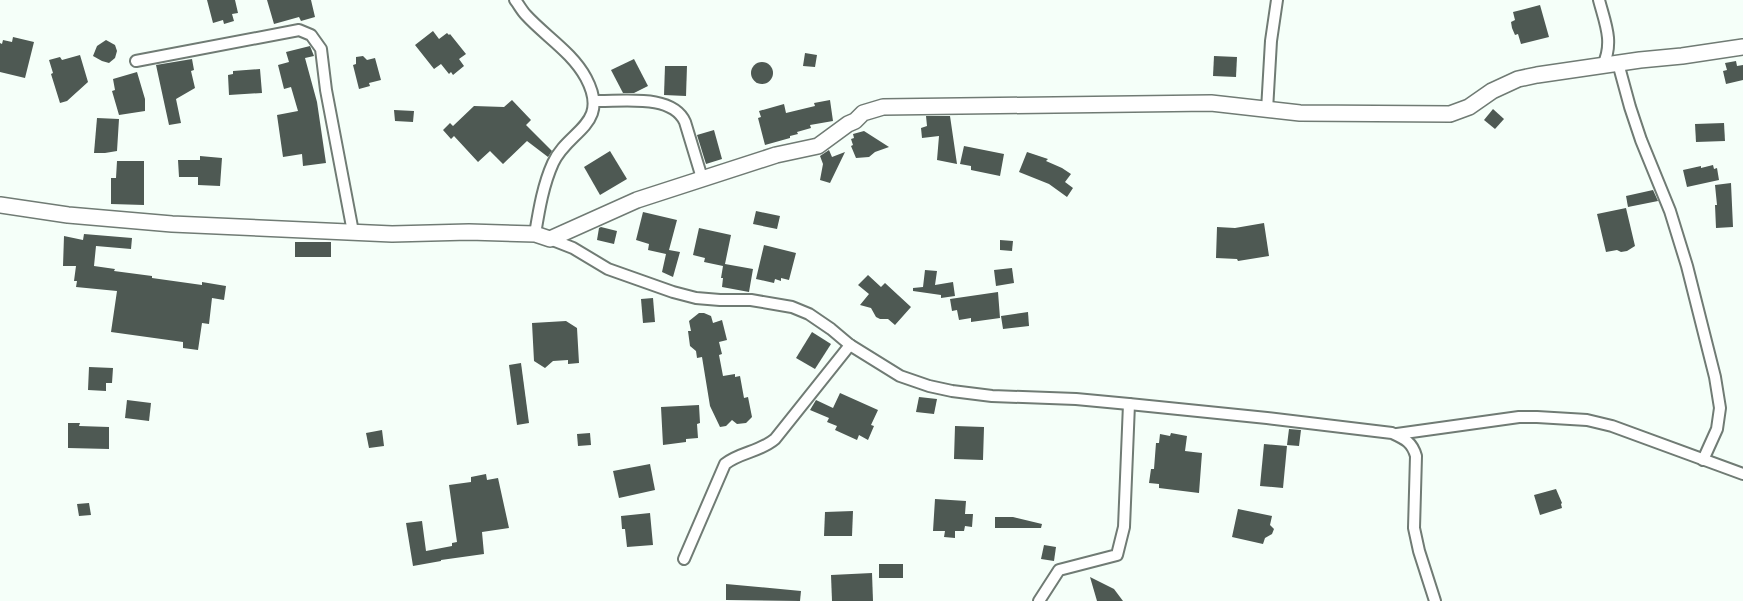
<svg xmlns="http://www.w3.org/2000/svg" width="1743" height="601" font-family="Figtree,sans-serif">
	<rect width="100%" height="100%" fill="#f5fff9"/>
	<g fill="#4e5953">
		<polygon points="207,0 235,0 238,13 232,14 234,21 224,24 223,20 213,23"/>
		<polygon points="267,0 311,0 315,17 301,21 299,17 274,24"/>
		<polygon points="1540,5 1549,37 1521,44 1518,34 1515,35 1512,28 1511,22 1515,20 1513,12"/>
		<polygon points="433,31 439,39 447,33 449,35 450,34 466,54 459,59 464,66 453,75 451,72 449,74 441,64 434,69 415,45"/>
		<polygon points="13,37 34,42 25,78 0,72 0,43 2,44 3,40 12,42"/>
		<polygon points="106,40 115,45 117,51 115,58 109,63 102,61 93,56 97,46"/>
		<polygon points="310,46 314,56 305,58 317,102 326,163 303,166 302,154 283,157 277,115 298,111 291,87 284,89 278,65 289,62 286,52"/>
		<polygon points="805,53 817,55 815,67 803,66"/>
		<polygon points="80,55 88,82 67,101 60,103 51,74 53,73 49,60 60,57 62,60"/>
		<polygon points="363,56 367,60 375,58 381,80 369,83 370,86 359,89 353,65 356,64 356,57"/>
		<polygon points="1214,56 1237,57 1236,77 1213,76"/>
		<polygon points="192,59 194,70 191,71 195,88 176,99 181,123 169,125 156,65"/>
		<polygon points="634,59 648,86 634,93 623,93 611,70"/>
		<polygon points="1736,61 1737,66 1743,65 1743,80 1726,84 1723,71 1727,70 1725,63"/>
		<circle cx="762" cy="73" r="11"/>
		<polygon points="665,66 687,66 686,96 664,95"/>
		<polygon points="260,69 262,93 229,95 228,75 233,74 233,71"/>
		<polygon points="137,72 145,99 145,111 119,115 112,91 115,90 113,79"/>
		<polygon points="512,100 531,120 526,125 552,151 548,157 527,141 503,164 490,151 478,162 454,136 451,139 443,130 450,123 453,126 474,106 504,107"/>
		<polygon points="830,100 833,121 810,125 811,128 797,132 798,134 790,136 790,138 765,145 758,118 761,117 759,111 784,104 786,113 815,106 814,103"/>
		<polygon points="1493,109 1504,119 1495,129 1484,120"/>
		<polygon points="394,110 414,111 413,122 395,121"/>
		<polygon points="926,116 950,116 957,164 937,160 939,136 922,138 921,128 927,126"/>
		<polygon points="97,118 119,119 117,151 105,153 94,153"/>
		<polygon points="1724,123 1725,141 1696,142 1695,124"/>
		<polygon points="714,130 722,159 706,164 697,135"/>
		<polygon points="864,131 889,147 875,152 869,157 856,158 851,146 853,145 851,139 854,138 853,134"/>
		<polygon points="964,146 1004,154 1000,176 971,170 971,166 960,164"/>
		<polygon points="829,150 832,157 845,152 830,183 820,180 823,164 820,156"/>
		<polygon points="610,151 627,179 600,195 584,167"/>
		<polygon points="1027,152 1048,159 1046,161 1062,168 1071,174 1065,182 1073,188 1067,197 1049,184 1019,172"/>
		<polygon points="200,156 222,158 220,186 198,185 198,177 179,177 178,160 200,160"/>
		<polygon points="117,161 144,161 144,205 111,204 111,178 116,178"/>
		<polygon points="1713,165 1714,169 1717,168 1719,180 1687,187 1683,170 1701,166 1701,168"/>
		<polygon points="1731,183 1733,227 1716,228 1715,205 1717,205 1715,185"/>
		<polygon points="1653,190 1658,201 1628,207 1626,196"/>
		<polygon points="1626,208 1635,246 1627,251 1621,252 1617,250 1606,252 1597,214"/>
		<polygon points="756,211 780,216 777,229 753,224"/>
		<polygon points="643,212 677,220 669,250 680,252 673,277 662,272 666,254 648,250 649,244 636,240"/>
		<polygon points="1264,223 1269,256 1238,261 1237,259 1216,258 1217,227 1235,228"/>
		<polygon points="601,227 617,231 614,244 597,240 599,228"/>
		<polygon points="699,228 731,235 725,264 753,269 749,292 722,287 723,278 721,278 723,266 704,262 705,258 693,255"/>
		<polygon points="84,234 132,238 131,249 96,246 94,266 115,269 114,271 152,276 152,278 202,285 202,282 226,286 224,300 212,298 209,324 202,323 198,350 183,348 183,342 111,332 117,291 76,287 77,281 74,281 76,266 63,266 64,236 83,240"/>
		<polygon points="1000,240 1013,241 1012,251 1000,250"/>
		<rect x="295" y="242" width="36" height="15"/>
		<polygon points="764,245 796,253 789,280 781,278 781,281 775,279 774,283 756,279"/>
		<polygon points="1012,268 1014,283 996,286 994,270"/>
		<polygon points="925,270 937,271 935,285 953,282 955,296 941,298 941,295 913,291 913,288 923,287"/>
		<polygon points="868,275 881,287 885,283 911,307 895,325 888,319 880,319 876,317 871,308 860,305 869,294 858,285"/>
		<polygon points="998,292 1000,318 971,322 971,318 959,320 957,310 952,311 950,299"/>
		<polygon points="653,298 655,322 643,323 641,299"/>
		<polygon points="1028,312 1029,326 1003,329 1001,316"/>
		<polygon points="699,313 704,313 711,316 713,323 722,320 727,340 719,342 722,354 719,355 723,376 735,374 735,377 740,376 744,398 748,397 752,417 746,423 737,424 732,420 726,426 720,427 710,406 702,357 697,358 696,351 690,346 688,331 691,331 689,321"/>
		<polygon points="566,321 577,328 579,363 568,364 568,360 553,361 545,368 534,361 532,323"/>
		<polygon points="812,332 831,344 815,369 796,358"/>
		<polygon points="521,363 529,423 517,425 509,365"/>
		<polygon points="89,367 113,368 112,383 106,383 106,391 88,390"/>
		<polygon points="840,393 878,410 871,425 874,426 868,440 859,435 857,440 835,430 837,426 827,422 829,418 810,410 816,400 833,408"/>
		<polygon points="919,397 937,399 934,414 916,412"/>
		<polygon points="127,400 151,403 149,421 125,418"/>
		<polygon points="699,405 700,423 697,424 698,438 686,439 686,442 663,445 661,407"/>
		<polygon points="68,423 80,423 79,426 109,427 109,449 68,448"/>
		<polygon points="955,426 984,427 983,460 954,459"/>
		<polygon points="1289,429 1301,430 1299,446 1287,445"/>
		<polygon points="382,430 384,446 369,448 366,433"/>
		<polygon points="590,433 591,445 578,446 577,434"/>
		<polygon points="1171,433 1187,436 1185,451 1202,453 1199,493 1159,488 1159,484 1149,483 1151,469 1154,469 1156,443 1159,443 1160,434 1170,436"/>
		<polygon points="1264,444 1287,446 1283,488 1260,486"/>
		<polygon points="650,464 655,490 619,498 613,471"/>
		<polygon points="486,474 487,480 498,478 509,528 482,532 484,554 441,560 441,561 413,566 406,523 422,521 426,551 452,546 452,543 457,542 449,485 471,482 471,477"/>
		<polygon points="1556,489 1562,503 1561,504 1562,508 1540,515 1534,495"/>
		<polygon points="935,499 966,501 965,514 973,514 972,527 965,526 964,531 955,531 955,538 944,537 945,531 933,531"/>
		<polygon points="89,503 91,515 79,516 77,504"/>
		<polygon points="1238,509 1272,516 1270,525 1274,529 1272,534 1265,538 1263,544 1232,537"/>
		<polygon points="853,511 852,536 824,536 825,512"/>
		<polygon points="650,513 653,545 627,547 625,529 622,529 621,516"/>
		<polygon points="995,517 1013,517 1042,524 1041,528 995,528"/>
		<polygon points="1044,545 1056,547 1054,561 1041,559"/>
		<rect x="879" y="564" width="24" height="14"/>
		<polygon points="872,573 873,601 832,601 831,575"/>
		<polygon points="1090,577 1114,589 1123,601 1097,601"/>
		<polygon points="726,584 801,591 800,601 726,600"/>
	</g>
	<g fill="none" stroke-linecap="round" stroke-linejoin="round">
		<defs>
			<g id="street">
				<path d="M515,0C519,5 522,11 526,15C545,36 572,52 586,78C611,125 568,130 553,163C543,185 539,210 535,234"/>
				<path d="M1599,0C1605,23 1614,42 1603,65"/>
				<polyline points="136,61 299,30 311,35 321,49 326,90 353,232"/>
				<polyline points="1618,63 1630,107 1641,140 1670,211 1687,266 1715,377 1720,408 1717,429 1703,460"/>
				<path d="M594,101C621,102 672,93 685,122L702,178"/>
				<polyline points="1267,110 1271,41 1277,0"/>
				<path d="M550,239L573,248L608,269L673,292L696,298L720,300H751L792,307L809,314L831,329L850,345L900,376L929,386L952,391L992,396L1076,399L1129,404L1267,418L1392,433C1405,439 1412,442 1416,456L1414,528L1419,551L1435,601"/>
				<polyline points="1397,434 1519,417 1537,417 1587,420 1612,426 1743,474"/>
				<path d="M684,559L725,464C740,452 760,452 775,439L850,345"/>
				<polyline points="1039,601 1059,570 1117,555 1124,527 1129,404"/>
			</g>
			<polyline id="secondary" points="0,205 68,215 172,224 392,234 469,232 535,234 550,239 637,200 776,155 818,146 848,124 855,121 863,113 883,107 1211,103 1300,113 1450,114 1469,107 1492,91 1518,79 1537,75 1640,60 1682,56 1743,47"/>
		</defs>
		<use href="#street" stroke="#707b74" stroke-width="14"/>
		<use href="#secondary" stroke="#707b74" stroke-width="18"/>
		<use href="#street" stroke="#fff" stroke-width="10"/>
		<use href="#secondary" stroke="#fff" stroke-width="15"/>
	</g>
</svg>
